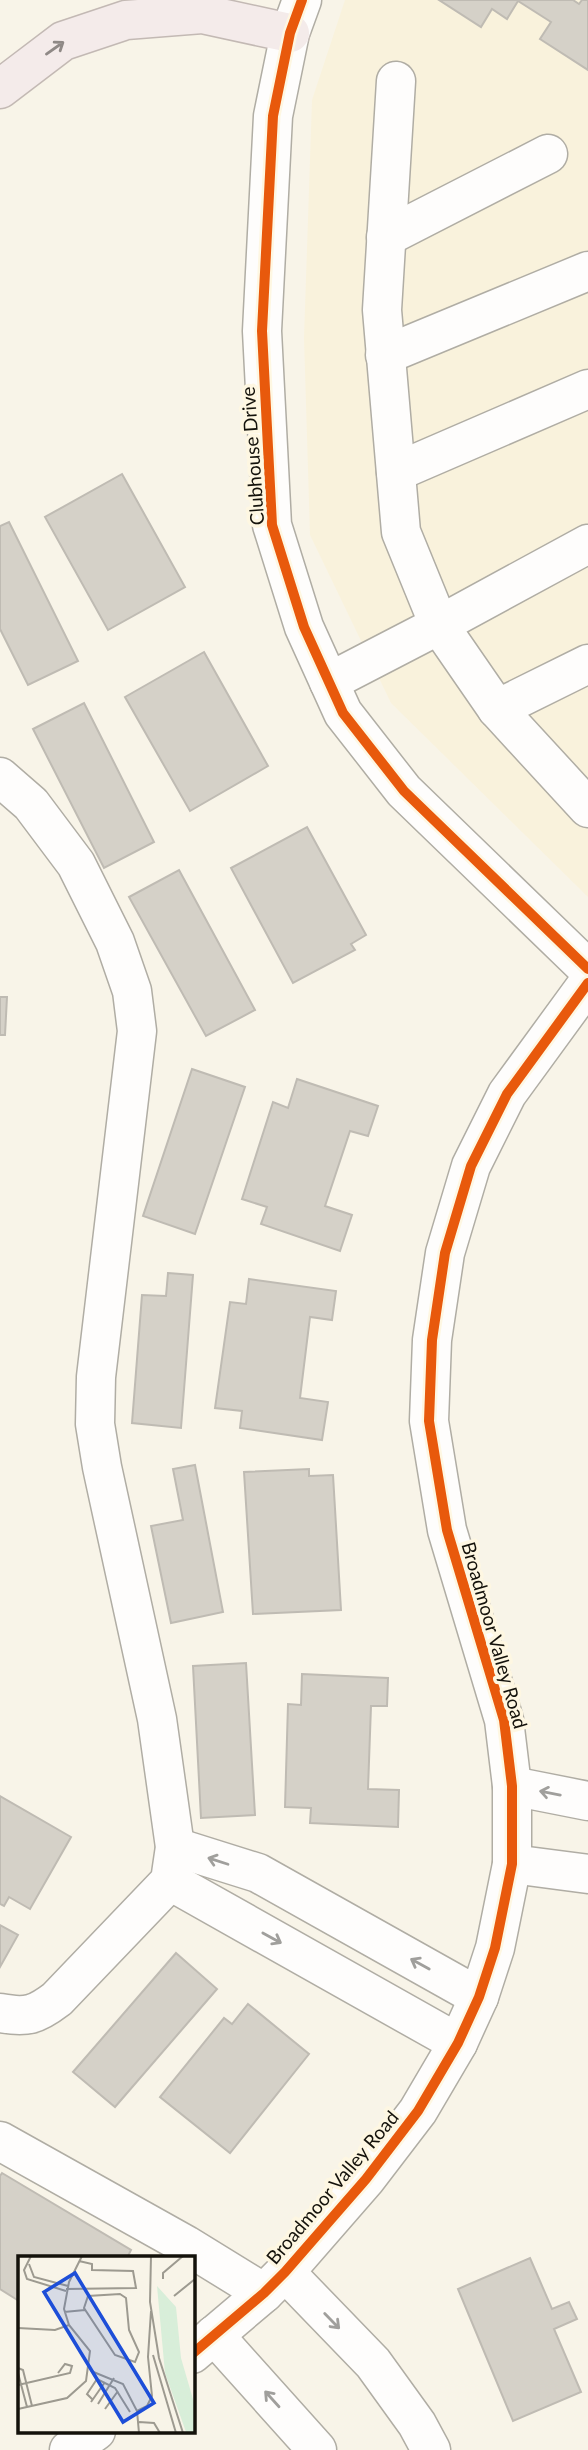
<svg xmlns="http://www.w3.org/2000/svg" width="588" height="2450" font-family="Lato,sans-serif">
	<rect width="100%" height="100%" fill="#f8f4e8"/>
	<polygon fill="#f9f2dc" points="345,0 588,0 588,897 391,703 310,535 304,338 312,100"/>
	<g fill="#d5d1c8" stroke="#bfbbb3" stroke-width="2">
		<polygon points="439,0 573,0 579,4 582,0 588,0 588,70 540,39 551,22 518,1 507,19 492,9 481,27"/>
		<polygon points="122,474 185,587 108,630 45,517"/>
		<polygon points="9,522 78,661 28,685 0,629 0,526"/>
		<polygon points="204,652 268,766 190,811 125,697"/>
		<polygon points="84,703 154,842 104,868 33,729"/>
		<polygon points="307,827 366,935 351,944 355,950 293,983 231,868"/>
		<polygon points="179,870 255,1010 206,1036 129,897"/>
		<polygon points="0,997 7,997 5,1035 0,1035"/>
		<polygon points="192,1069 245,1087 195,1234 143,1216"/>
		<polygon points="297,1079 378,1106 368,1136 350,1131 325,1206 352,1215 340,1251 261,1224 267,1207 242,1199 273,1102 288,1108"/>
		<polygon points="168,1273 193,1275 181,1428 132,1423 142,1295 166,1296"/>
		<polygon points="249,1279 336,1291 332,1320 310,1317 300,1398 328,1402 322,1440 240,1428 242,1411 215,1408 230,1302 246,1304"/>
		<polygon points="195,1465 223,1612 171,1623 151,1526 183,1520 173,1469"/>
		<polygon points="309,1469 309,1476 333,1475 341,1610 253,1614 244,1472"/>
		<polygon points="246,1663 255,1815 201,1818 193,1666"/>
		<polygon points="302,1674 388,1678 387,1706 371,1706 368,1789 399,1790 398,1827 310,1823 311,1808 285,1807 288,1704 301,1705"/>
		<polygon points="0,1796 71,1837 30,1909 9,1897 4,1906 0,1904"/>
		<polygon points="0,1925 18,1935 0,1967"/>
		<polygon points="176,1953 217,1989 115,2107 73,2072"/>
		<polygon points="248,2004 309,2054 230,2153 160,2097 224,2018 232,2024"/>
		<polygon points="2,2173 131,2250 127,2258 19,2258 19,2301 0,2289 0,2176"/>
		<polygon points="530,2258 552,2309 569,2302 577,2319 554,2329 581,2392 513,2421 458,2289"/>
	</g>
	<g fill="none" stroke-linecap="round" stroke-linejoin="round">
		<defs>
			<g id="minor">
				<polyline points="302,0 290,33 273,116 262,331 272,525 304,627 343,713 404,791 588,969"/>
				<polyline points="396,81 382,310 401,532 439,625 497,709 588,808"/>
				<polyline points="386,237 548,154"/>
				<polyline points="385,355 588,271"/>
				<polyline points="396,472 588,389"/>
				<polyline points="329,682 439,625 588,544"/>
				<polyline points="497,709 588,664"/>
				<path d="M0,777L31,804L76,864L115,942L132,991L137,1031L96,1377L95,1424L102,1467L157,1719L175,1847L170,1881L57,1999C36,2015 27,2018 0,2013"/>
				<polyline points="512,1786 588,1801"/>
				<polyline points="175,1847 258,1873 479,1997"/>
				<polyline points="512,1864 588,1874"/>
				<polyline points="170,1881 458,2043"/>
				<polyline points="0,2141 186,2245 264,2293"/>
				<polyline points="285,2272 373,2363 417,2424 431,2450"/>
				<polyline points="214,2335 317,2450"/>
				<polyline points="192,2354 264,2293 285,2272 366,2179 418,2111 458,2043 479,1997 495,1948 512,1864 512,1786 504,1720 447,1530 429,1421 432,1340 445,1253 471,1166 507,1094 588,983"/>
				<polyline points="69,2450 96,2431"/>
			</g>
			<polyline id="highway" points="0,89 63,41 126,20 202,14 290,33"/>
		</defs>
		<use href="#minor" stroke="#b0ada4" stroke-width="41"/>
		<use href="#highway" stroke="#c3b9b4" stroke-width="41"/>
		<use href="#minor" stroke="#fefdfc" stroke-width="38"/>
		<use href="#highway" stroke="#f4ebea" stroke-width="38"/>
		<defs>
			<g id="cycleway">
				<polyline points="302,0 290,33 273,116 262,331 272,525 304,627 343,713 404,791 588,969"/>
				<polyline points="192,2354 264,2293 285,2272 366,2179 418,2111 458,2043 479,1997 495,1948 512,1864 512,1786 504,1720 447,1530 429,1421 432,1340 445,1253 471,1166 507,1094 588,983"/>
			</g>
		</defs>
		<use href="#cycleway" stroke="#fef7e2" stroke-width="15"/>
		<use href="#cycleway" stroke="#e8590c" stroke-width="10"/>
	</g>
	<defs><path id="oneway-shaft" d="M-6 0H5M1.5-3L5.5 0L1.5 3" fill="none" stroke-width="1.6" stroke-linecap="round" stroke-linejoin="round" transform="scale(1.75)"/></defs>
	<use stroke="#8f8986" href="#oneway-shaft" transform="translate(55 48) rotate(-35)"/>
	<g stroke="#a09f9c">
		<use href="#oneway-shaft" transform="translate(550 1793) rotate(-169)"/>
		<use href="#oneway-shaft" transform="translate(218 1861) rotate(-162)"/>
		<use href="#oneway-shaft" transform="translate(272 1938) rotate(29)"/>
		<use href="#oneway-shaft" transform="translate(420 1964) rotate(-151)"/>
		<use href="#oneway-shaft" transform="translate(332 2321) rotate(46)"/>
		<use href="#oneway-shaft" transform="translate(272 2399) rotate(-132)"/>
	</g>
	<g text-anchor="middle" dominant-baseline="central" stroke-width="7" stroke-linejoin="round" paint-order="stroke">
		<g font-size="19" fill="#14120b" stroke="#fef7e2">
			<text transform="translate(252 456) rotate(-94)">Clubhouse Drive</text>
			<text transform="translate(495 1635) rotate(74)">Broadmoor Valley Road</text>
			<text transform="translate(332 2187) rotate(-50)">Broadmoor Valley Road</text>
		</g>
	</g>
	<g transform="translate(18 2256)">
		<rect width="177" height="177" fill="#f8f4e8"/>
		<path d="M139,30L158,51L163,102L177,150V177L168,176L147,117Z" fill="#d8eed9"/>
		<path fill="none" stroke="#9d9a90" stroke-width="2" d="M13,0L6,14L9,23L48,35M133,0L132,46L141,102L165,177M11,8L16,21L50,30M145,23V17L165,0M48,33L118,32L115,15L74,14V8L61,5M102,38L108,42L111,74L121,96L117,106L97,99L66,52L70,40ZM156,40L177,23M46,56L67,54M0,72L37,74L51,69M135,99L158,177M0,112L5,114L14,150M73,115L105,128L119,155L121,177M0,117L9,151M0,129L52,117L54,110L47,108L40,117M75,144L69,138L79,123L97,132L112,156M73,146L87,126M80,148L96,122M0,153L49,142L68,125L72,95L51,69L46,53L51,26L64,0M87,153L100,135M119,155L129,150L134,140L130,101L133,55M121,166L136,167L142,177"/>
		<path fill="#1d4ed8" fill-opacity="0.15" stroke="#1d4ed8" stroke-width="3.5" d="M57,17L136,147L105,166L26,36Z"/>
		<rect width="177" height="177" fill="none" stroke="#14120b" stroke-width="3.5"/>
	</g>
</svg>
